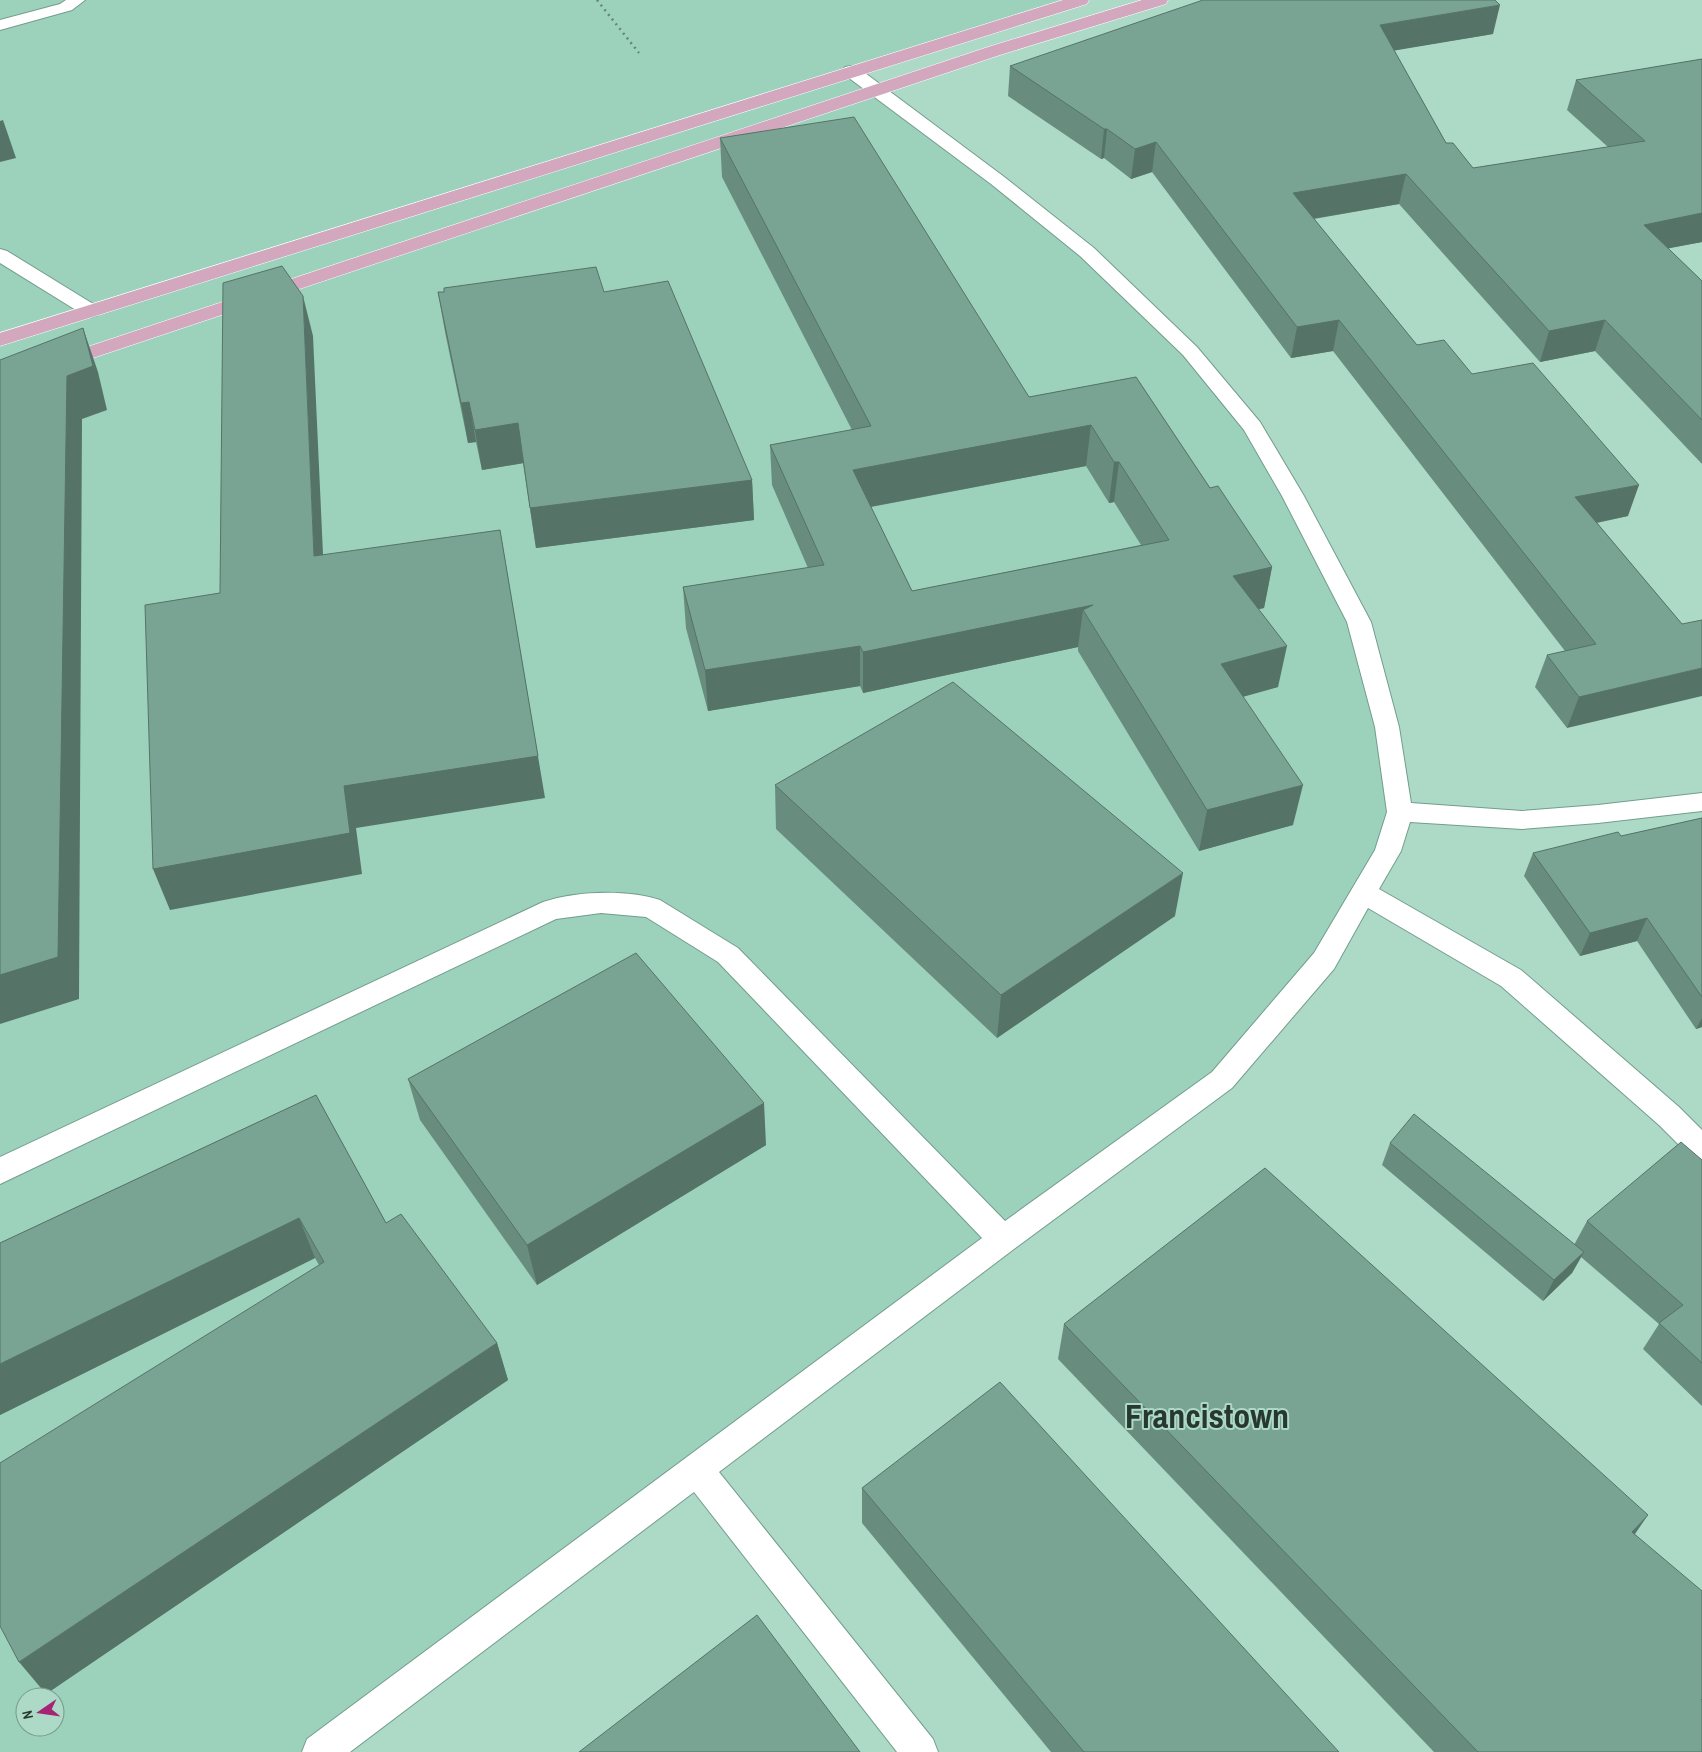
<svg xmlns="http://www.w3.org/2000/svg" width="1702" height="1752" font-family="'Archivo Narrow',sans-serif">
	<rect width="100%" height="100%" fill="#add9c7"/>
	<path fill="#9cd1bc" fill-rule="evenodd" d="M0,0H1081L852,70L1087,252L1253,427L1359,622L1400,812L1364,893L1222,1080L320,1752H0ZM25,1697H55V1727H25Z"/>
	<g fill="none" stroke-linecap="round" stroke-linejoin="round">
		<defs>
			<g id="lane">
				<polygon points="66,0 85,0 72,10 0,30 0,20 60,4"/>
				<path d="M851,66L857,67L1003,176L1094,248L1197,347L1260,422L1304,496L1371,622L1399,727L1411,803L1522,811L1598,805L1702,793V811L1598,823L1522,829L1410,822L1401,851L1379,889L1521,970L1679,1107L1702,1130V1161L1692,1158L1659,1125L1501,986L1368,908L1334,969L1232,1088L1014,1249L719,1472L933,1739L938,1752H897L694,1492L350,1752H302L307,1739L982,1238L718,962L646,917L601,913L556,919L0,1184V1157L543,902C575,891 627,889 660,900L738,948L1005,1221L1212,1072L1314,953L1375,850L1387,812L1375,727L1347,622L1282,496L1244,430L1183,355L1080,256L991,184L845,75L842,71L845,67Z"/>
				<polygon points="0,249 7,251 98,307 101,311 98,315 91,317 84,315 0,263"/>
			</g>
			<g id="primary">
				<polygon points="1063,0 1089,0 1087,4 0,346 0,333"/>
				<polygon points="1142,0 1168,0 1166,4 1000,55 0,389 0,376 988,47"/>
			</g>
		</defs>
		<use href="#lane" stroke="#739d8d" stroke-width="2"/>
		<use href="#primary" stroke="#fff" stroke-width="1"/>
		<use href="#lane" fill="#fff" fill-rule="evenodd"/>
		<use href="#primary" fill="#d3a7be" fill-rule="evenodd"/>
		<polyline stroke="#678579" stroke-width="2.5" stroke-dasharray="2 4" stroke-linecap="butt" points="597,0 639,53"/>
	</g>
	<g fill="#688d7e" fill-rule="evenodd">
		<polygon points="1493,34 1394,50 1446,143 1473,168 1608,147 1567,110 1576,80 1702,59 1702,242 1668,248 1702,281 1702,464 1595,351 1540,362 1399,204 1314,219 1417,345 1472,374 1628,516 1597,523 1682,624 1567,728 1535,687 1547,655 1565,651 1333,351 1291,358 1152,172 1131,179 1104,158 1101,159 1008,96 1010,66"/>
		<path d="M720,138L1029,397L1136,377L1210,488L1272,567L1264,608L1259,609L1278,687L1243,696L1293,825L1199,851L1078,651V647L863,693L860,686L708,711L686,628L683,587L808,568L772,485L770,445L852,430L722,177ZM1086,466L1109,503L1114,502L1141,545L912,591L871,507Z"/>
		<polygon points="438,292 604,292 752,480 754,520 536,548 523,463 482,470 476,442 468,443 445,332"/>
		<polygon points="775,785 1175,916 997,1038 776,829"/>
		<polygon points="1702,818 1702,1027 1696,1029 1637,941 1580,956 1524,876 1533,853 1621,836"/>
		<polygon points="408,1079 766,1145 537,1285 420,1120"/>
		<polygon points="316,1095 386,1223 497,1343 508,1380 46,1694 319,1265 315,1258 0,1415 0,1243"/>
		<polygon points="1390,1143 1574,1245 1587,1221 1702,1160 1702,1406 1643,1349 1659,1324 1581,1257 1572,1273 1543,1301 1382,1165"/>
		<polygon points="1064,1324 1635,1534 1701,1700 1702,1752 1434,1752 1058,1359"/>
		<polygon points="862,1488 1339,1752 1051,1752 862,1523"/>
	</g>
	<g fill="#557367">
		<polygon points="1500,5 1493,34 1374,54 1380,25"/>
		<polygon points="3,120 16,158 0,162 0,121"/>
		<polygon points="1104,129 1107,129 1104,158 1101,159"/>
		<polygon points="1156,142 1152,172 1131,179 1135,149"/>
		<polygon points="1406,174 1399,204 1287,223 1293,193"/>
		<polygon points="1702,213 1702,242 1634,255 1644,225"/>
		<polygon points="303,296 313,336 325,598 314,556"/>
		<polygon points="1339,320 1333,351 1291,358 1297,327"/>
		<polygon points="1605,320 1595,351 1540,362 1549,331"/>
		<polygon points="83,328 98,372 107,410 82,419 79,999 0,1024 0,975 67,376"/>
		<polygon points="469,402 476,442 468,443 461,403"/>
		<polygon points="518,423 524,463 482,470 475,430"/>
		<polygon points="1091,425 1086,466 853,510 853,470"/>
		<polygon points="1114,462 1119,462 1114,502 1109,503"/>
		<polygon points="752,480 754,520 536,548 530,508"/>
		<polygon points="1639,485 1628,516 1565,529 1575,497"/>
		<polygon points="500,530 545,798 356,828 362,874 170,910 153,869 344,786"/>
		<polygon points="1272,567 1264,608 1225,616 1233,576"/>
		<polygon points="1093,605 1083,610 1078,647 863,693 863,652"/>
		<polygon points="860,646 860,686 708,711 705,670"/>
		<polygon points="1287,646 1278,687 1214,705 1221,664"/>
		<polygon points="1702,668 1702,696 1567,728 1579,697"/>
		<polygon points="1303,785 1293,825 1199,851 1207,810"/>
		<polygon points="1183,873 1175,916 997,1038 1001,995"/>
		<polygon points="1647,918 1637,941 1580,956 1590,933"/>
		<polygon points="1702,1018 1702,1027 1696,1029"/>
		<polygon points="764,1103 766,1145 537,1285 527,1245"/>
		<polygon points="299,1218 315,1258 0,1415 0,1364"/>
		<polygon points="1584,1252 1572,1273 1543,1301 1554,1280"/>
		<polygon points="497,1343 508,1380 46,1694 19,1662"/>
		<polygon points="1648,1515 1626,1547 1632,1532"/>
	</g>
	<g fill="#79a493" stroke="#557367" fill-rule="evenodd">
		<polygon points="1203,0 1495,0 1500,5 1380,25 1446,143 1453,143 1473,168 1645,141 1576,80 1702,59 1702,213 1644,225 1702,281 1702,420 1605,320 1549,331 1406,174 1293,193 1417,345 1444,340 1472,374 1533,363 1639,485 1575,497 1682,624 1702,620 1702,668 1579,697 1547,655 1596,644 1339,320 1297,327 1156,142 1135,149 1107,129 1104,129 1010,66"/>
		<path d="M854,117L1029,397L1136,377L1210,488L1218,486L1272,567L1233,576L1287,646L1221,664L1303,785L1207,810L1083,610L1093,605L863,652L860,646L705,670L683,587L824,565L770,445L871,426L720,138ZM1091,425L1114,462H1119L1169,540L912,591L853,470Z"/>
		<polygon points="282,266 303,296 314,556 500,530 538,756 344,786 350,833 153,869 145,605 220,593 223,283"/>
		<polygon points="596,267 604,292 668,281 752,480 530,508 518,423 475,430 469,402 461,403 438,292 444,292 444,288"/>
		<polygon points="83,328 93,366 67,376 58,957 0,975 0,360"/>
		<polygon points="953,682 1183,873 1001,995 775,785"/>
		<polygon points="1702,818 1702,997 1647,918 1590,933 1533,853 1618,832 1621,836"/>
		<polygon points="636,953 764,1103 527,1245 408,1079"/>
		<polygon points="316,1095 386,1223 401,1214 497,1343 19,1662 0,1626 0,1463 324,1262 299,1218 0,1364 0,1243"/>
		<polygon points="1414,1114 1584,1252 1554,1280 1390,1143"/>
		<polygon points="1681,1142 1702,1160 1702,1363 1659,1323 1683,1305 1587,1221"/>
		<polygon points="1265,1168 1648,1515 1632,1532 1702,1591 1702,1699 1701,1700 1702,1702 1702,1752 1478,1752 1064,1324"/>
		<polygon points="1000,1382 1339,1752 1084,1752 862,1488"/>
		<polygon points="757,1615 860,1752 579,1752"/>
	</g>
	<g text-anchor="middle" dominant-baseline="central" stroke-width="4" stroke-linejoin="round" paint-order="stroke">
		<g font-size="34" font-weight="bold" fill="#273831" stroke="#add9c7">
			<text x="1207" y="1416">Francistown</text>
		</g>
	</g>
	<g transform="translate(40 1712) rotate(257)"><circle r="24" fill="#add9c7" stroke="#77998b"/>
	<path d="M0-4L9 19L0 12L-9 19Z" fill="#a52473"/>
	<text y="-8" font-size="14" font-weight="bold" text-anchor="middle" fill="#273831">N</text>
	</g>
</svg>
